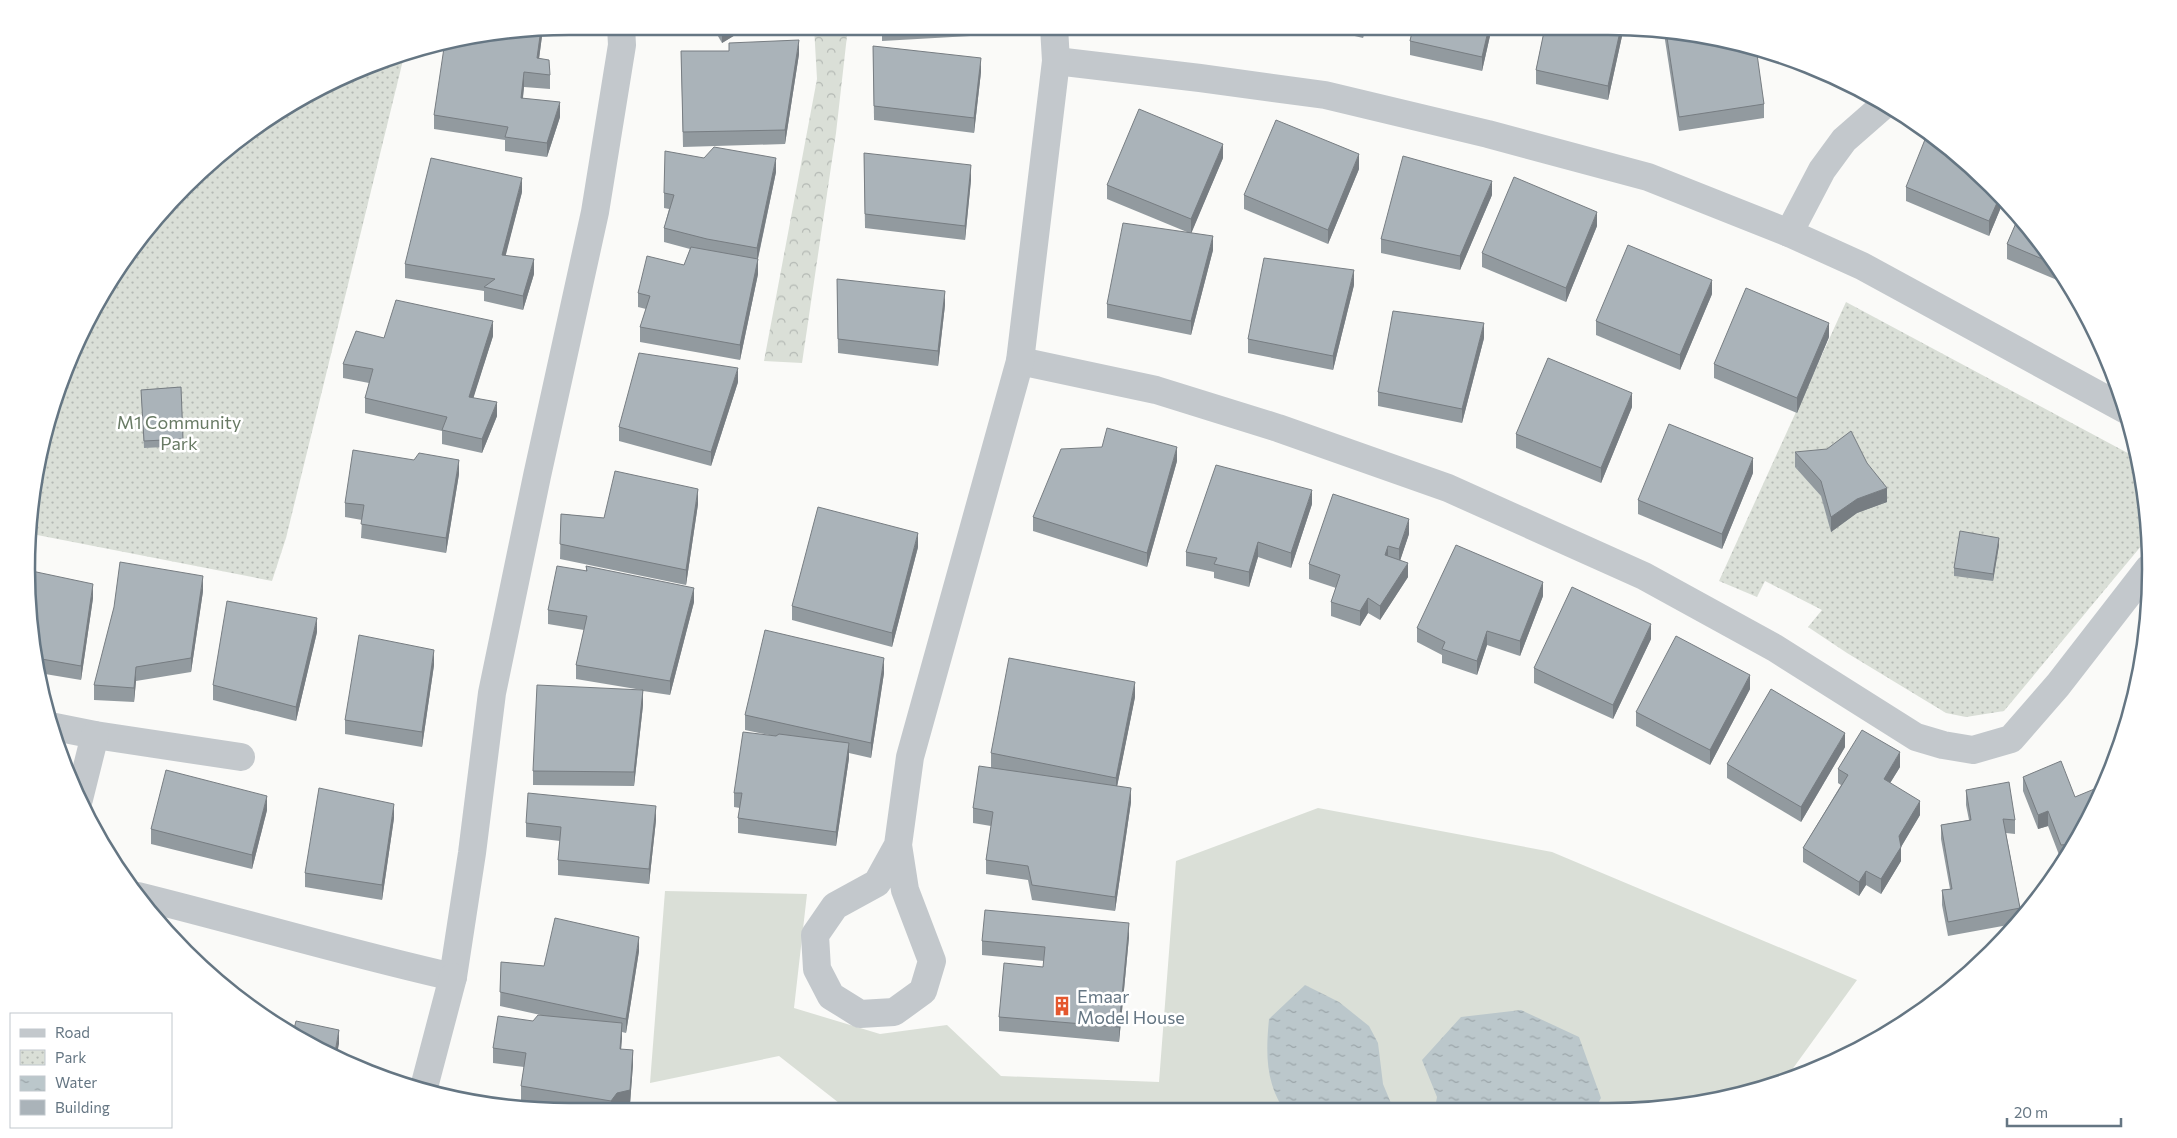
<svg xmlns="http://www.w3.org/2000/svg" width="2177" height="1138" font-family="Commissioner,sans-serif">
	<defs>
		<pattern id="forest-crowns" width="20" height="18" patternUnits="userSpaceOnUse" patternTransform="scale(1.25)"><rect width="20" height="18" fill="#dadfd7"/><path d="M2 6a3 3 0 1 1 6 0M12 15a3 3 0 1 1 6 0" fill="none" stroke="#b4b9b4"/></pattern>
		<pattern id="park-dots" width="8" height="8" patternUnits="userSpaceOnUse" patternTransform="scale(1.25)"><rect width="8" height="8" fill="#dadfd7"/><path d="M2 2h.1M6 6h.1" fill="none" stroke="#b4b9b4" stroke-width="1.8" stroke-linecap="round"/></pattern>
		<pattern id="water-ripples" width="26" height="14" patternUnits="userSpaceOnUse" patternTransform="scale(1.25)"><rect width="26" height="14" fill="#bbc7cb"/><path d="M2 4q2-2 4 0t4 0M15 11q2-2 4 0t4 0" fill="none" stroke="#9ca6aa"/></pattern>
	</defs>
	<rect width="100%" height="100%" fill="#fafaf8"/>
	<polygon fill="#dadfd7" points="1318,808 1552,852 1857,980 1786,1078 1679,1107 848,1110 779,1056 650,1083 665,891 807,894 794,1008 880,1034 947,1025 1001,1076 1159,1082 1176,861"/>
	<polygon fill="url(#forest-crowns)" points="814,27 848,27 836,133 802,363 764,361 817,79"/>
	<g fill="url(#park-dots)">
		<polygon points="405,52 286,538 272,581 27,533 45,429 68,361 115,272 254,128 298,99 394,55"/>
		<polygon points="1846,302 2137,458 2146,498 2147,539 2004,711 1966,717 1946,713 1847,653 1808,627 1822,610 1765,581 1757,597 1719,581"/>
	</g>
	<g fill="url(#water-ripples)">
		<path d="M1305,985L1339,1002L1369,1026L1378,1043L1383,1084L1393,1108H1283C1265,1081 1266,1050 1269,1019Z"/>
		<polygon points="1521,1010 1579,1037 1601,1098 1596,1107 1435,1108 1437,1097 1422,1060 1461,1017"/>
	</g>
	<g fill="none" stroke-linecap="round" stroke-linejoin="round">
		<g stroke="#c3c8cc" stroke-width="28">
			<polyline points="1056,61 1200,78 1325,95 1488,134 1648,177 1789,233"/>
			<polyline points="1884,105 1844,140 1822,170 1789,233 1862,266 2126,410"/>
			<polyline points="1020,361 1156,390 1278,428 1448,488 1644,576 1775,648 1916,737 1943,745 1973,750 2011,739 2058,685 2148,569"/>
			<polyline points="50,726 95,735 241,757"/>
			<polyline points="79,799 95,735"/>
			<polyline points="898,845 905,890 932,961 923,991 894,1012 860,1014 831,996 817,969 815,935 835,906 877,883 898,845 910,757 1020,361 1056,61 1054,27"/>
			<path d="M138,896C243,922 347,953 453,977L472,853L492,693L537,476L595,212L622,45L621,26"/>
			<polyline points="423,1091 453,977"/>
		</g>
	</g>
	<g fill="#929a9f">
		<polygon points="712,26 750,26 722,43"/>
		<polygon points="882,27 988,27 988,35 882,41"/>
		<polygon points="1317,27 1365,27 1363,38"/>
		<polygon points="1413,27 1492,27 1482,71 1410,55 1410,41"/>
		<polygon points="1545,27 1624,27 1608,100 1536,84 1536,70"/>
		<polygon points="542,29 542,36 539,59 550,75 550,89 524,87 523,98 560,117 547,157 505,151 505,140 434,129 434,115"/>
		<polygon points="1665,31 1749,45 1764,104 1764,118 1679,131 1665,40"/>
		<polygon points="729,43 799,54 785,144 683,147 681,51 729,51"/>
		<polygon points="873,46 981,72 974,133 874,120"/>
		<polygon points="864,153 971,180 965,240 865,228"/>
		<polygon points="1223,158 1191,233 1213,250 1191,335 1107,318 1107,304 1187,232 1107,199 1107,185"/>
		<polygon points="1359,169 1328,244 1244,209 1244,195"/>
		<polygon points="204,171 150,237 144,233 161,211"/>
		<polygon points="776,172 758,259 758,274 740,360 640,342 640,327 646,309 638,307 638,293 684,265 690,249 664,242 664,228 669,209 664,208 664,193"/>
		<polygon points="1906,187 2004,200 1989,236 1906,201"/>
		<polygon points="522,192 505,256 534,274 523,310 484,301 484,291 405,278 405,264"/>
		<polygon points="1492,195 1460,270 1381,253 1381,239"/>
		<polygon points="2019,216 2069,285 2007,259 2007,244"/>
		<polygon points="1597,226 1566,302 1482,267 1482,253"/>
		<polygon points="837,279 945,305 938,366 838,353"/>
		<polygon points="1354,285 1333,370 1248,353 1248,339"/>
		<polygon points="1712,294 1680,370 1596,335 1596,321"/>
		<polygon points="493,336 473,398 497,416 482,453 442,444 442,431 365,413 365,398 369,383 343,378 343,364 384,338"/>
		<polygon points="1829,337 1797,413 1714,378 1714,364"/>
		<polygon points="1484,338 1462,423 1378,406 1378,392"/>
		<polygon points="738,382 711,466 619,441 619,427"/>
		<polygon points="181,387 183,446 144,448 141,390"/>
		<polygon points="1632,407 1601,483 1516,448 1516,434"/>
		<polygon points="1795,452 1887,502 1857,513 1831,532 1821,496 1795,467"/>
		<polygon points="1177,461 1147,567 1033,531 1033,517"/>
		<polygon points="1753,473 1722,549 1638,514 1638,500"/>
		<polygon points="459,474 446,553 361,538 362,520 345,517 345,503"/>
		<polygon points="698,504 686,585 560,559 561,514 604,518"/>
		<polygon points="1312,504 1291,568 1258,557 1249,587 1214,578 1214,572 1186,566 1186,552"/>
		<polygon points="1409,534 1400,560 1408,577 1380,620 1368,613 1360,626 1331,616 1331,602 1336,588 1309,579 1309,564"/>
		<polygon points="1999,545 1993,581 1954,576 1954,568"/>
		<polygon points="918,547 892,647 792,620 792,606"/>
		<polygon points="586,566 694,602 670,695 643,691 643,705 634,786 533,785 533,771 642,690 576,679 576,665 584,630 548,624 548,610 586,571"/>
		<polygon points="203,591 191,672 136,681 134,702 94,700 94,685"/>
		<polygon points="1543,596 1520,656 1487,645 1477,675 1442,663 1442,655 1417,642 1417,628"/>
		<polygon points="93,598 81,680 39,673 27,605"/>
		<polygon points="317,632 296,721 213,700 213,685"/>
		<polygon points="1651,639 1613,719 1534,683 1534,668"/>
		<polygon points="434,665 422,747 345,734 345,720"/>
		<polygon points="884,673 871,758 849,753 849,758 836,846 738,833 738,818 740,808 734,807 734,793 774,736 745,730 745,715"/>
		<polygon points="1750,689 1710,765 1636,726 1636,712"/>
		<polygon points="1135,697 1117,786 1131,802 1115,911 1032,900 1028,880 986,874 986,860 991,826 973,823 973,808 991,768 991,753"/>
		<polygon points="2132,710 2125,729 2124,715"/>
		<polygon points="1845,747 1801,822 1727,778 1727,764"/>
		<polygon points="1900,767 1890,783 1920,815 1901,847 1901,861 1881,894 1866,885 1859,896 1803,862 1803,848 1841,785 1838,783 1838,769"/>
		<polygon points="2023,777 2075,797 2095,809 2061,860 2048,826 2038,829 2023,791"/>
		<polygon points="1966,790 2015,820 2015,834 2006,833 2020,908 2020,922 2019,923 1948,936 1942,905 1942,890 1950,889 1941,839 1941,825 1969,820 1966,805"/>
		<polygon points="267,810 252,869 151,844 151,829"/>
		<polygon points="394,818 382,900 305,887 305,873"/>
		<polygon points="656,820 649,884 558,875 558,860 560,841 526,837 526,823"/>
		<polygon points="1129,937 1119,1042 999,1031 999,1017 1043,967 1044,961 982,955 982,941"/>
		<polygon points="639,951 626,1033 622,1032 621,1049 633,1064 630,1104 617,1107 614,1110 582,1110 521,1101 521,1086 524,1067 493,1063 493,1048 533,1021 545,1016 500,1006 501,962 544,966"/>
	</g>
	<g fill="#777d82">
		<polygon points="725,26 750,26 722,43 722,28"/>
		<polygon points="1363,27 1365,27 1363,38"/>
		<polygon points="1489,27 1492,27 1482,71 1482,57"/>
		<polygon points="1621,27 1624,27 1608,100 1608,86"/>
		<polygon points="541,29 542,29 542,36 537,73 537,58"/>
		<polygon points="799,40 799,54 785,144 785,130"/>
		<polygon points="981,58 981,72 974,133 974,118"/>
		<polygon points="524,72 524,87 521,112 521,98"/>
		<polygon points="560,102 560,117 547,157 547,143"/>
		<polygon points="1223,144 1223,158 1191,234 1191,219"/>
		<polygon points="1359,154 1359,169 1328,244 1328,230"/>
		<polygon points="776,158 776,172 757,262 757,248"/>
		<polygon points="971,165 971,180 965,240 965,226"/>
		<polygon points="204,171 150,237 150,226 161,211"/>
		<polygon points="522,178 522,192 502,270 502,255"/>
		<polygon points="1492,181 1492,195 1460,270 1460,256"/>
		<polygon points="2000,196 2004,200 1989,236 1989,221"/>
		<polygon points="1597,212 1597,226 1566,302 1566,288"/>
		<polygon points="1213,236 1213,250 1191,335 1191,321"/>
		<polygon points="534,259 534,274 523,310 523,296"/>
		<polygon points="758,259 758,274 740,360 740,345"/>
		<polygon points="1354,270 1354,285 1333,370 1333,356"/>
		<polygon points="1712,280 1712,294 1680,370 1680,355"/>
		<polygon points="945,291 945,305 938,366 938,351"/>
		<polygon points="493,321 493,336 469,412 469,397"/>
		<polygon points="1484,323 1484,338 1462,423 1462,409"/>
		<polygon points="1829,323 1829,337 1797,413 1797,398"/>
		<polygon points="738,368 738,382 711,466 711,452"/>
		<polygon points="1632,393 1632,407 1601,483 1601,468"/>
		<polygon points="497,402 497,416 482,453 482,439"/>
		<polygon points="1177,447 1177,461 1147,567 1147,553"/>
		<polygon points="1753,458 1753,473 1722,549 1722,534"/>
		<polygon points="459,460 459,474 446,553 446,538"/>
		<polygon points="1887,488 1887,502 1857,513 1831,532 1831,517 1857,499"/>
		<polygon points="698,489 698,504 686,585 686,570"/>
		<polygon points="1312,490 1312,504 1291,568 1291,553"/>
		<polygon points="1409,519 1409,534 1399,564 1399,549"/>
		<polygon points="918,533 918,547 892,647 892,633"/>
		<polygon points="1999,538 1999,545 1993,581 1993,574"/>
		<polygon points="1258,542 1258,557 1249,587 1249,572"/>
		<polygon points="1388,546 1388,560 1385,555"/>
		<polygon points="1408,563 1408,577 1380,620 1380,606"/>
		<polygon points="203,576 203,591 191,672 191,658"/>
		<polygon points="1543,582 1543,596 1520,656 1520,641"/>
		<polygon points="93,584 93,598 81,680 81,666"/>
		<polygon points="694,588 694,602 670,695 670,681"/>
		<polygon points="1368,598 1368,613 1360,626 1360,611"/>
		<polygon points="317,618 317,632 296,721 296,707"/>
		<polygon points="1651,624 1651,639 1613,719 1613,705"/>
		<polygon points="1487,631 1487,645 1477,675 1477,661"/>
		<polygon points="434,650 434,665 422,747 422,732"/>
		<polygon points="884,658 884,673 871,758 871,743"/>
		<polygon points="136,667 136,681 134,702 134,688"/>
		<polygon points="1750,675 1750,689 1710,765 1710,750"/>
		<polygon points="1135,682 1135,697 1116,792 1116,778"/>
		<polygon points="643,690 643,705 634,786 634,772"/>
		<polygon points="1845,733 1845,747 1801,822 1801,807"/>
		<polygon points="849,743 849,758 836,846 836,832"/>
		<polygon points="1900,752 1900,767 1884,793 1884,779"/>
		<polygon points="1131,788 1131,802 1115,911 1115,897"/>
		<polygon points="267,796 267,810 252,869 252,855"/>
		<polygon points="1920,801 1920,815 1901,847 1901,861 1881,894 1881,879 1899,836"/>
		<polygon points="394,804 394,818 382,900 382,885"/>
		<polygon points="656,806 656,820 649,884 649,869"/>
		<polygon points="2048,811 2048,826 2038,829 2038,815"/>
		<polygon points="1866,871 1866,885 1859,896 1859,882"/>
		<polygon points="1129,923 1129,937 1119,1042 1119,1027"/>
		<polygon points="639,937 639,951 626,1033 626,1019"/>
		<polygon points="622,1023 622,1038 620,1063 620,1049"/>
		<polygon points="339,1030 339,1044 336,1059 334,1058"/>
		<polygon points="633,1050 633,1064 630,1104 617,1107 614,1110 611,1110 611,1101"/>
	</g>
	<g fill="#aab3b9" stroke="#777d82">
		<polygon points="1413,27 1489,27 1482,57 1410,41"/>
		<polygon points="1545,27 1621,27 1608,86 1536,70"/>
		<polygon points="541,29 537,58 549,60 550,75 524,72 521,98 560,102 547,143 505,137 508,127 434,115 445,41 463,37"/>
		<polygon points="1666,31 1749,45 1756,47 1764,104 1679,117"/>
		<polygon points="799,40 785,130 683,132 681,51 729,51 729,43"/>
		<polygon points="873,46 981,58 974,118 874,106"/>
		<polygon points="1139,109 1223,144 1191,219 1107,185"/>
		<polygon points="1276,120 1359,154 1328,230 1244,195"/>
		<polygon points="1928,132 1939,139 2000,196 1989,221 1906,187"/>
		<polygon points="714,147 776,158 757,248 707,239 664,228 674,195 664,193 665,151 704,158"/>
		<polygon points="864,153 971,165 965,226 865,214"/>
		<polygon points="1403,156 1492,181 1460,256 1381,239"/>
		<polygon points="431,158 522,178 502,255 534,259 523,296 484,287 495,279 405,264"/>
		<polygon points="1514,177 1597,212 1566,288 1482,253"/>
		<polygon points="2019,216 2054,264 2007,244"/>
		<polygon points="1123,223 1213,236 1191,321 1107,304"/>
		<polygon points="1628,245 1712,280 1680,355 1596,321"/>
		<polygon points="691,247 758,259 740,345 640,327 650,296 638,293 647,256 684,265"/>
		<polygon points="1264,258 1354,270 1333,356 1248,339"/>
		<polygon points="837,279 945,291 938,351 838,339"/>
		<polygon points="1746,288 1829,323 1797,398 1714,364"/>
		<polygon points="396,300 493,321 469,397 497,402 482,439 442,430 447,417 365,398 373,369 343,364 356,331 384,338"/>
		<polygon points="1393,311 1484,323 1462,409 1378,392"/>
		<polygon points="639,353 738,368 711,452 619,427"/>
		<polygon points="1548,358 1632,393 1601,468 1516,434"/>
		<polygon points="181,387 183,439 144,441 141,390"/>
		<polygon points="1669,424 1753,458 1722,534 1638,500"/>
		<polygon points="1107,428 1177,447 1147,553 1033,517 1061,449 1102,447"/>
		<polygon points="1851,431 1867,463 1887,488 1857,499 1831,517 1821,481 1795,452 1827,449"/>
		<polygon points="353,450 414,460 419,453 459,460 446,538 361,524 364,505 345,503"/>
		<polygon points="1216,465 1312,490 1291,553 1258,542 1249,572 1214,564 1217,558 1186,552"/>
		<polygon points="615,471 698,489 686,570 560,544 561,514 604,518"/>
		<polygon points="1333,494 1409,519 1399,549 1388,546 1385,555 1408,563 1380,606 1368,598 1360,611 1331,602 1340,575 1309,564"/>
		<polygon points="818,507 918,533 892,633 792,606"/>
		<polygon points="1960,531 1999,538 1993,574 1954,568"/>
		<polygon points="1456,545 1543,582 1520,641 1487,631 1477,661 1442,649 1445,642 1417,628"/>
		<polygon points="120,562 203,576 191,658 136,667 134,688 94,685 114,607"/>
		<polygon points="557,566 587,571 586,566 694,588 670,681 576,665 587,616 548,610"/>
		<polygon points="27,570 93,584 81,666 36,658 27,605"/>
		<polygon points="1572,587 1651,624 1613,705 1534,668"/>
		<polygon points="227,601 317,618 296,707 213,685"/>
		<polygon points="765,630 884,658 871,743 745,715"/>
		<polygon points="359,635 434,650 422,732 345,720"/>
		<polygon points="1676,636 1750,675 1710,750 1636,712"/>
		<polygon points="1009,658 1135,682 1116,778 991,753"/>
		<polygon points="537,685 643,690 634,772 533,771"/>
		<polygon points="1771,689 1845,733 1801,807 1727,764"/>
		<polygon points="2133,703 2132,710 2129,718 2124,715"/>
		<polygon points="1862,730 1900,752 1884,779 1920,801 1899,836 1901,847 1881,879 1866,871 1859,882 1803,848 1848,775 1838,769"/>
		<polygon points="743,732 776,736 779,734 849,743 836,832 738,818 742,793 734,793"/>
		<polygon points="2061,761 2075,797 2104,785 2095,809 2071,844 2061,845 2048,811 2038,815 2023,777"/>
		<polygon points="979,766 1131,788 1115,897 1032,885 1028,866 986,860 993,812 973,808"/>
		<polygon points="166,770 267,796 252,855 151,829"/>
		<polygon points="2009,782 2015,820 2003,819 2020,908 1948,922 1942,890 1952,889 1941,825 1971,820 1966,790"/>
		<polygon points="319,788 394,804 382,885 305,873"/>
		<polygon points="528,793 656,806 649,869 558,860 561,827 526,823"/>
		<polygon points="985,910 1129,923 1119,1027 999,1017 1004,963 1043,967 1045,947 982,941"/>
		<polygon points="555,918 639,937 626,1019 500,992 501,962 544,966"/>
		<polygon points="538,1015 622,1023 620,1049 633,1050 630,1090 617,1093 611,1101 521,1086 526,1053 493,1048 498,1016 533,1021"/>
		<polygon points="296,1021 339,1030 334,1058 329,1056 293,1033"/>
		<polygon points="527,1105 553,1111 534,1111 526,1109"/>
	</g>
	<defs>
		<symbol id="building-bare" viewBox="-9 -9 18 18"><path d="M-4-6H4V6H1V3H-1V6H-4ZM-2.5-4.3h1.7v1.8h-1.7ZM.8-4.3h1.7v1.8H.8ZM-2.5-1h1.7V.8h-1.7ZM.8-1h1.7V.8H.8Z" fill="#e4572e" stroke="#fff" stroke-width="2.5" paint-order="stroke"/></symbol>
	</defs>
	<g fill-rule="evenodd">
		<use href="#building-bare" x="1048" y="992" width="28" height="28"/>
	</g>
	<g text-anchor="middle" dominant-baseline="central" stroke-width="5" stroke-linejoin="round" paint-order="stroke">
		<g font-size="18" fill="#687a64" stroke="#fff">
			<text x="179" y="422">M1 Community<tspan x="179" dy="21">Park</tspan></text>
		</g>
		<g font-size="18" fill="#657683" stroke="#fff" text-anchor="start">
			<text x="1077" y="996">Emaar<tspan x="1077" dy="21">Model House</tspan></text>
		</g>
	</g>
	<path d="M0 0H2177V1138H0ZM569 35H1608A534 534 0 0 1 2142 569V569A534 534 0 0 1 1608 1103H569A534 534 0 0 1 35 569V569A534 534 0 0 1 569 35Z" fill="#fff" fill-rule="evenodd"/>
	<path fill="none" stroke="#657683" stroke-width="2.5" d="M569 35H1608A534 534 0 0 1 2142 569V569A534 534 0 0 1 1608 1103H569A534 534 0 0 1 35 569V569A534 534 0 0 1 569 35Z"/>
	<rect x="10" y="1013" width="162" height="115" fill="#ffffff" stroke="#c1c8cd"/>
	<rect x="20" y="1029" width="25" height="8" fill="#c3c8cc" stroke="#c1c8cd"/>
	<text x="55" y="1038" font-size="15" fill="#657683">Road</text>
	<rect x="20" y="1050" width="25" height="15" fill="url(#park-dots)" stroke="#c1c8cd"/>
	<text x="55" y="1063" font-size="15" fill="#657683">Park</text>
	<rect x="20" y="1076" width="25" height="15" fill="url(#water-ripples)" stroke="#c1c8cd"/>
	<text x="55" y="1088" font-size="15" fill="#657683">Water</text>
	<rect x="20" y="1100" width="25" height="15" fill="#aab3b9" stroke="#c1c8cd"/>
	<text x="55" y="1113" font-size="15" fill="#657683">Building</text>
	<path d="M2007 1118v8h114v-8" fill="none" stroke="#657683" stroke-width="2.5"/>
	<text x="2014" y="1118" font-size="15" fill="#657683" stroke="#ffffff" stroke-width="4" paint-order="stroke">20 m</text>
</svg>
